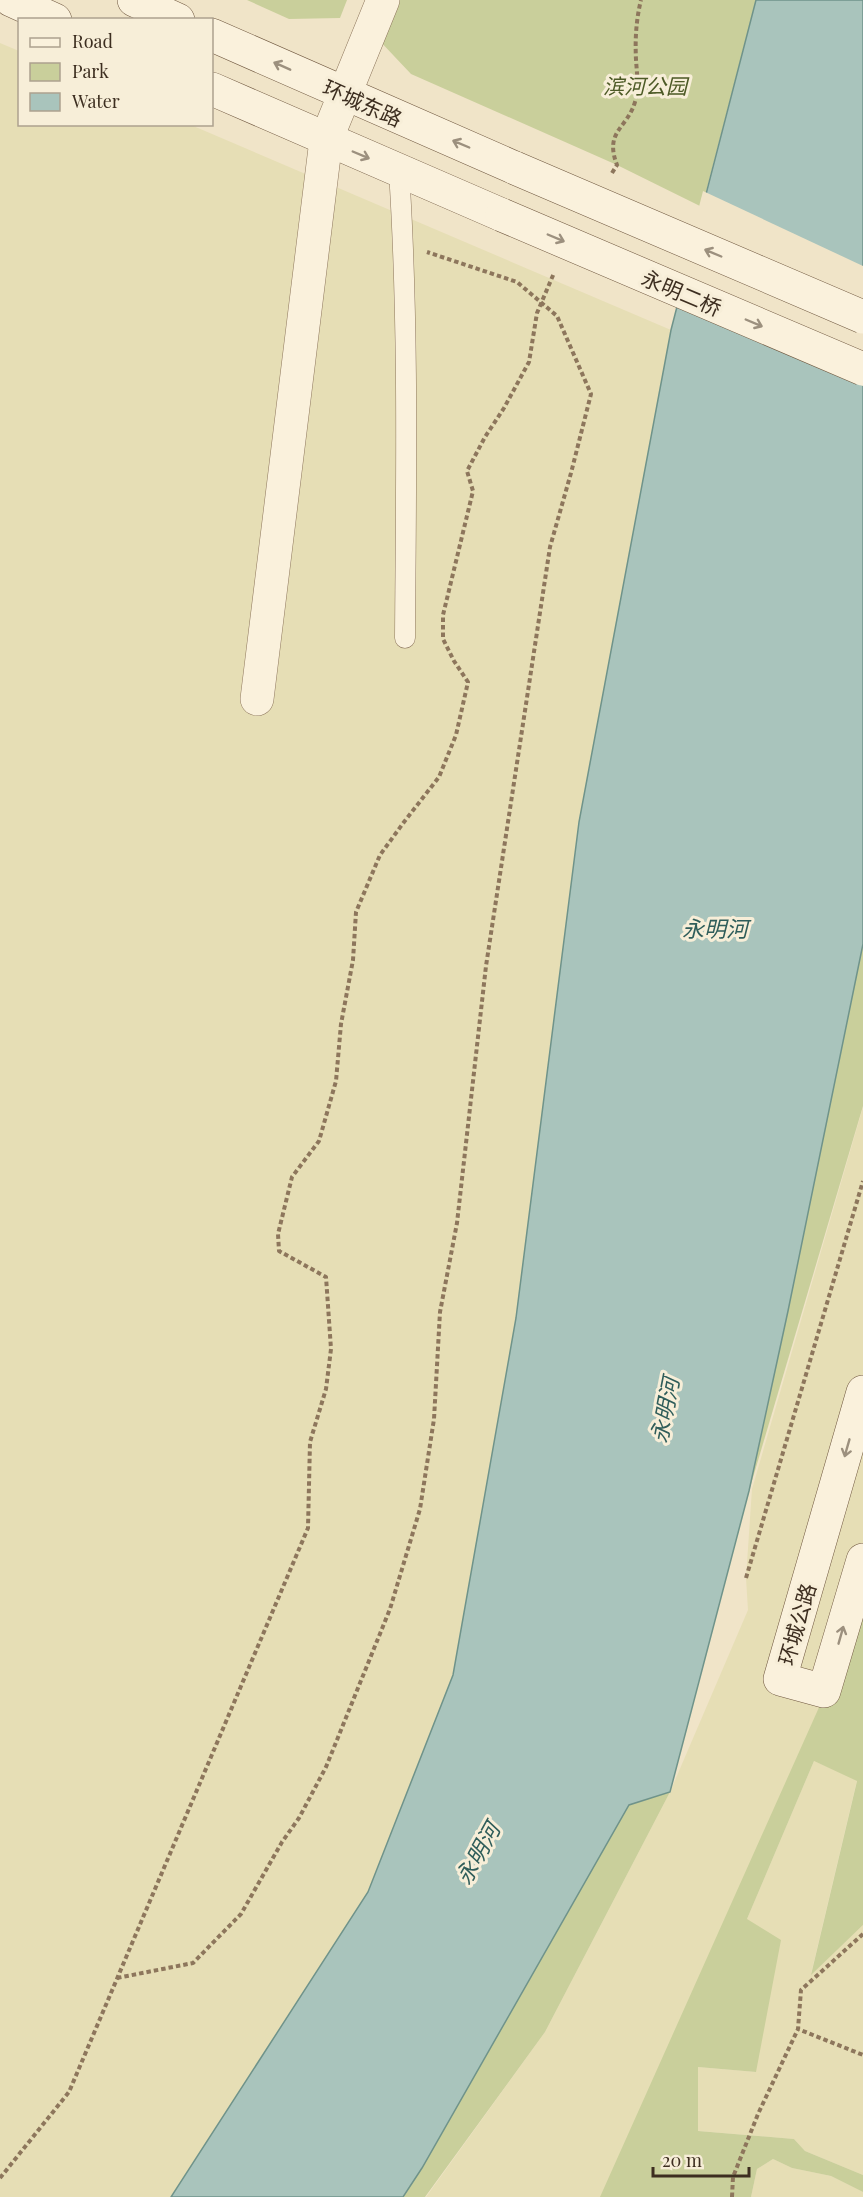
<svg xmlns="http://www.w3.org/2000/svg" width="863" height="2197" font-family="'Playfair Display','Noto Sans SC',serif">
	<rect width="100%" height="100%" fill="#f0e4c8"/>
	<g fill="#e6deb5">
		<polygon points="0,43 19,51 20,124 191,125 671,330 579,822 516,1318 453,1675 368,1892 171,2197 0,2197"/>
		<polygon points="863,1107 863,1636 611,2197 426,2197 545,2032 670,1792 748,1610 746,1578 752,1489"/>
		<polygon points="814,1761 857,1780 811,1974 863,1925 863,2175 805,2151 794,2139 698,2131 698,2067 756,2072 747,1919"/>
		<polygon points="773,2159 792,2168 831,2176 863,2192 863,2197 751,2197 757,2169"/>
	</g>
	<g fill="#c9cf9b">
		<polygon points="247,0 347,0 340,18 289,19"/>
		<polygon points="393,0 756,0 702,207 617,165 411,74 377,38"/>
		<polygon points="863,926 863,1106 749,1491"/>
		<polygon points="863,1609 863,1925 811,1975 857,1781 814,1761 747,1919 781,1940 756,2072 698,2067 698,2131 794,2139 805,2151 863,2175 863,2192 831,2176 792,2168 773,2159 757,2169 751,2197 600,2197"/>
		<polygon points="670,1792 545,2032 425,2197 403,2197 422,2168 629,1805"/>
	</g>
	<polygon fill="#a9c4bc" stroke="#6f938a" stroke-width="1.5" points="756,0 863,0 863,944 788,1311 749,1491 670,1792 629,1805 422,2168 403,2197 171,2197 368,1892 453,1675 516,1318 579,822 671,330"/>
	<polygon fill="#f0e4c8" points="703,191 863,266 863,386 674,305"/>
	<g fill="none" stroke-linecap="round" stroke-linejoin="round">
		<defs>
			<path id="service" d="M399,171C409,326 406,482 405,638"/>
			<polyline id="minor" points="257,699 326,140 383,0"/>
			<g id="secondary">
				<polyline points="11,0 55,20"/>
				<polyline points="134,0 178,20"/>
				<polyline points="212,35 515,168"/>
				<polyline points="212,89 502,215"/>
				<polyline points="863,1392 780,1679 824,1691 863,1560"/>
			</g>
		</defs>
		<use href="#service" stroke="#8d765c" stroke-width="21"/>
		<use href="#minor" stroke="#8d765c" stroke-width="34"/>
		<use href="#secondary" stroke="#6f573f" stroke-width="34"/>
		<g stroke="#8d765c" stroke-width="4" stroke-dasharray="4.5 3" stroke-linecap="butt">
			<path d="M612,173L617,165C604,131 627,129 635,102C639,88 637,74 636,60C635,40 636,20 641,0"/>
			<polyline points="746,1578 863,1181"/>
			<polyline points="863,1934 801,1990 798,2029 863,2055"/>
			<polyline points="117,1978 193,1963 241,1914 282,1842 299,1818 326,1767 390,1609 420,1509 434,1419 440,1312 457,1223 486,966 550,547 571,473 591,394 557,316 517,282 427,252"/>
			<polyline points="0,2178 69,2092 308,1528 310,1442 326,1389 331,1349 326,1277 279,1251 278,1234 292,1177 319,1141 336,1081 341,1024 353,960 356,912 380,855 404,822 439,777 456,735 468,682 454,661 443,639 443,615 473,491 467,471 485,437 504,408 529,362 537,313 554,273"/>
			<polyline points="732,2197 733,2177 758,2114 798,2029"/>
		</g>
		<use href="#service" stroke="#faf1dc" stroke-width="20"/>
		<use href="#minor" stroke="#faf1dc" stroke-width="33"/>
		<use href="#secondary" stroke="#faf1dc" stroke-width="33"/>
		<defs>
			<g id="secondary-bridge">
				<polyline points="515,168 863,317"/>
				<polyline points="502,215 863,369"/>
			</g>
		</defs>
		<use href="#secondary-bridge" stroke="#6f573f" stroke-width="34" stroke-linecap="butt"/>
		<use href="#secondary-bridge" stroke="#faf1dc" stroke-width="33"/>
	</g>
	<defs><path id="oneway-shaft" d="M-6 0H5M1.5-3L5.5 0L1.5 3" fill="none" stroke-width="1.6" stroke-linecap="round" stroke-linejoin="round" transform="scale(1.5)"/></defs>
	<g stroke="#9c907e">
		<use href="#oneway-shaft" transform="translate(282 66) rotate(-156)"/>
		<use href="#oneway-shaft" transform="translate(461 144) rotate(-157)"/>
		<use href="#oneway-shaft" transform="translate(361 155) rotate(23)"/>
		<use href="#oneway-shaft" transform="translate(556 238) rotate(23)"/>
		<use href="#oneway-shaft" transform="translate(713 253) rotate(-157)"/>
		<use href="#oneway-shaft" transform="translate(754 323) rotate(23)"/>
		<use href="#oneway-shaft" transform="translate(847 1448) rotate(106)"/>
		<use href="#oneway-shaft" transform="translate(841 1635) rotate(-74)"/>
	</g>
	<g text-anchor="middle" dominant-baseline="central" stroke-width="6" stroke-linejoin="round" paint-order="stroke">
		<g font-size="21" font-style="italic" fill="#4d5a26" stroke="#f7eed8">
			<text x="645" y="85">滨河公园</text>
		</g>
		<g font-size="21" fill="#3d2e20" stroke="#f7eed8">
			<text transform="translate(363 102) rotate(24)">环城东路</text>
			<text transform="translate(682 292) rotate(23)">永明二桥</text>
			<text transform="translate(796 1624) rotate(-74)">环城公路</text>
		</g>
		<g font-size="22" font-style="italic" fill="#2f5d5a" stroke="#f7eed8">
			<text x="715" y="928">永明河</text>
			<text transform="translate(664 1410) rotate(-79)">永明河</text>
			<text transform="translate(477 1853) rotate(-61)">永明河</text>
		</g>
	</g>
	<rect x="18" y="18" width="195" height="108" fill="#f7eed8" stroke="#ada18e" stroke-width="1.5"/>
	<rect x="30" y="38" width="30" height="9" fill="#faf1dc" stroke="#ada18e" stroke-width="1.5"/>
	<text x="72" y="48" font-size="18" fill="#3d2e20">Road</text>
	<rect x="30" y="63" width="30" height="18" fill="#c9cf9b" stroke="#ada18e" stroke-width="1.5"/>
	<text x="72" y="78" font-size="18" fill="#3d2e20">Park</text>
	<rect x="30" y="93" width="30" height="18" fill="#a9c4bc" stroke="#ada18e" stroke-width="1.5"/>
	<text x="72" y="108" font-size="18" fill="#3d2e20">Water</text>
	<path d="M653 2167v9h96v-9" fill="none" stroke="#3d2e20" stroke-width="3"/>
	<text x="662" y="2167" font-size="18" fill="#3d2e20" stroke="#f7eed8" stroke-width="4.5" paint-order="stroke">20 m</text>
</svg>
